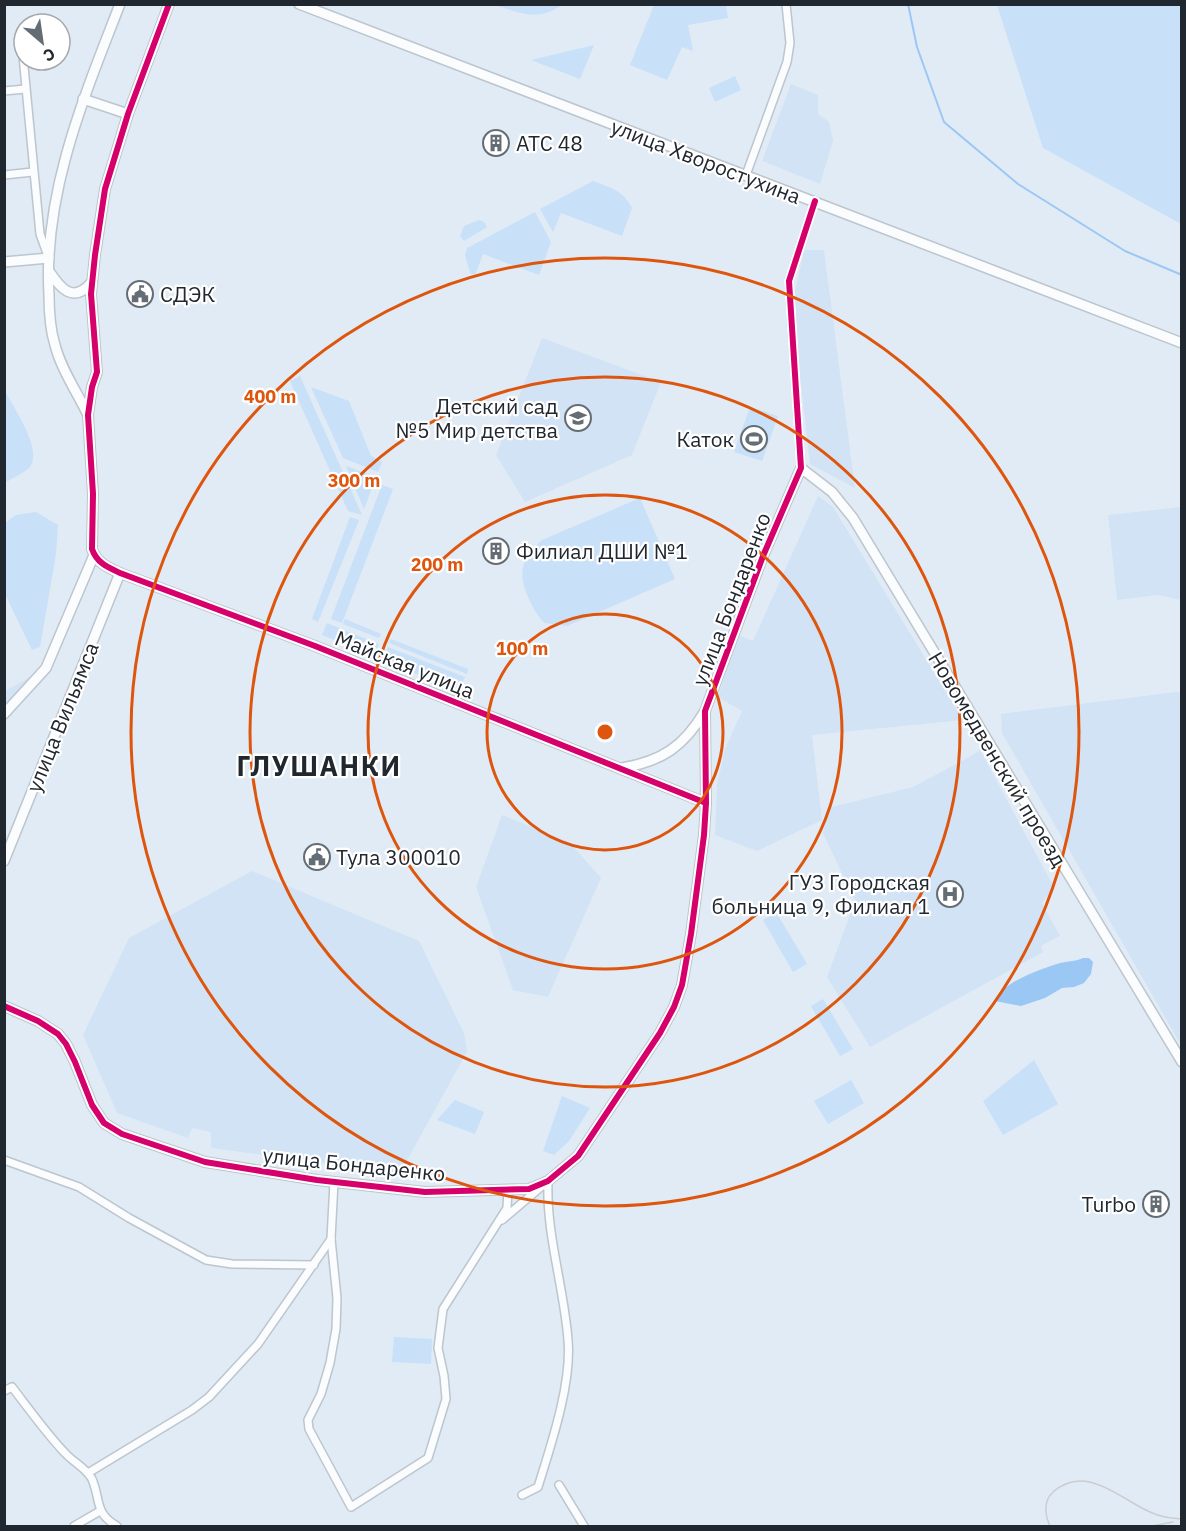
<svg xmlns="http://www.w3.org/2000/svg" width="1186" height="1531" font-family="'IBM Plex Sans',sans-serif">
	<rect width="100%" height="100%" fill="#e1ebf5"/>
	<g fill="#d2e3f5">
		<polygon points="791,84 818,95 818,114 829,122 833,141 820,184 762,161"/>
		<polygon points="804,250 824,250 855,488 810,464 792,305"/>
		<polygon points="542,338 661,382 632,455 525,502 496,455"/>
		<polygon points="818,496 833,507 963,720 812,735 822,820 757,851 715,835 717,785 725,749 742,711 718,697 738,635 753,641"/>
		<polygon points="1181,503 1181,600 1158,595 1117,600 1108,515 1180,507"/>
		<polygon points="34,675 5,705 5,691"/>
		<polygon points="1176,692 1182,693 1181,1045 1002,733 1001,714"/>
		<polygon points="980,750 1054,887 1042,903 1060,936 1041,946 1043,952 870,1047 827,977 855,901 823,833 828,808 913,787 971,756"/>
		<polygon points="502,815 569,842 601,878 548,997 513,990 476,887"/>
		<polygon points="252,871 419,941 464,1033 467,1052 400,1173 211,1148 211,1132 192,1128 188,1138 117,1113 83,1035 129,938"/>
	</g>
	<g fill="#c8e0f8">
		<path d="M495,5L562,4V5C537,22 521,13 495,5Z"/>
		<polygon points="654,5 726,5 728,18 688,25 693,51 682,47 667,80 630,65"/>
		<polygon points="997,5 1181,5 1181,224 1043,148"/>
		<polygon points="594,45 580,79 531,60"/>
		<polygon points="735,76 741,90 715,102 709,88"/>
		<path d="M593,181C611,188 623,190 632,208L622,236L561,213L553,232L540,209Z"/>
		<polygon points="535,212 551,242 539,275 483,254 475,275 470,273 465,255 467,248"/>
		<polygon points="479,220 484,222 487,227 464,241 460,236 464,226"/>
		<polygon points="300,376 362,515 348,511 290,381"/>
		<polygon points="311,387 349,401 371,456 382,462 378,472 343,458"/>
		<path d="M5,391C13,407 45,452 29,468C22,474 12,478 5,483Z"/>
		<polygon points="750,407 778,416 762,461 734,452"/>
		<polygon points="346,466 376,477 364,509"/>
		<polygon points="382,485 393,489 342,623 331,619"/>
		<path d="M640,498L675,579L567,626L545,623C537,616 533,608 529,599C517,573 521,559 542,540Z"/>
		<polygon points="36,512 58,525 56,554 40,647 32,650 5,594 4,524 16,515"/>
		<polygon points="350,517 359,520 318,622 312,619"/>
		<polygon points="345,619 381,634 379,638 343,624"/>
		<polygon points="327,623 379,644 374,656 322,635"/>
		<polygon points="391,639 468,669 467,674 389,643"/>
		<polygon points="388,647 465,677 459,690 382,661"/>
		<polygon points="776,912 807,964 793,972 763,920"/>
		<polygon points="823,999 853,1049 840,1056 811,1006"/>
		<polygon points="1034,1060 1058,1104 1003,1135 983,1101"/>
		<polygon points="851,1080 864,1103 828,1124 814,1101"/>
		<polygon points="562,1096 590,1108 569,1141 554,1155 543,1151"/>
		<polygon points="455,1100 484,1112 475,1134 437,1120"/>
		<polygon points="394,1337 432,1339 431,1364 392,1362"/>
	</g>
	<path fill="#9bc7f4" d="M1083,958H1089L1093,962L1091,974L1084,983L1074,987L1062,988L1045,998L1021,1006L995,1001C999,983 1044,968 1060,963C1068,961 1074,962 1083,958Z"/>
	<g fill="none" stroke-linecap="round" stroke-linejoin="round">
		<polyline stroke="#9bc7f4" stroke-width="2" points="908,4 917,47 944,122 1018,184 1125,251 1182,275"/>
		<defs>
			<g id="street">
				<polyline points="21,35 40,234 48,256"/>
				<polyline points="4,91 25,89"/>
				<polyline points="4,175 33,172"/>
				<polyline points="746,175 787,62 790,43 786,4"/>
				<polyline points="801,468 789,281 815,201"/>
				<polyline points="4,1160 79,1187 129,1218 206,1260 232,1264 314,1265"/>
				<polyline points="334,1182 331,1239 337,1298 336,1329 330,1363 321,1394 308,1420 309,1429 351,1507 428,1458 446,1399 444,1376 438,1348 443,1309 507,1208 508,1189"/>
				<path d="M502,1220L548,1181C546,1235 564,1287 568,1340C572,1383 551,1445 538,1487L522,1495"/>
				<path d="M4,1391L12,1387C29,1409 46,1433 65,1453C73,1462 86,1468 92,1479C101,1500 94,1513 117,1526"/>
				<polyline points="88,1473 192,1410 209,1397 258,1344 331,1239"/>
				<polyline points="559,1485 584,1526"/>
				<polyline points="74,1526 100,1511"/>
			</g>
			<g id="secondary">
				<path d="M169,4L128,114L105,189L95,255L91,294L97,372L92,387L88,415L93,494L92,549C97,563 107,567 120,573L315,646L706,803"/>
				<polyline points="299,4 1182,343"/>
				<polyline points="83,99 128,114"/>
				<polyline points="4,262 49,258"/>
				<path d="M49,271C60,288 73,304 91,283"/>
				<path d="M88,415C77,392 61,369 55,345C50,329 49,311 49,295C43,193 84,97 120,4"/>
				<polyline points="4,714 46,668 94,555"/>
				<path d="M622,768C663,761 684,746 705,711"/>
				<polyline points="4,861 120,573"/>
				<polyline points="4,1006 38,1021 58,1034 66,1044 75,1062 92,1105 104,1123 122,1134 205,1162 317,1180 425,1192 529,1189 548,1181 578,1156 660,1033 674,1007 682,985 691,934 704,835 706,803 705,711 763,556 801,468 832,492 853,518 1182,1062"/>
			</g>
		</defs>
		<use href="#street" stroke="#bdc5cd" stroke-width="10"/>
		<use href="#secondary" stroke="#bdc5cd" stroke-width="12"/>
		<use href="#street" stroke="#fafcfe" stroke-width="7"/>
		<use href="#secondary" stroke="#fafcfe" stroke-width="9"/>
		<g stroke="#cbcdd0" stroke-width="1.5">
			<path d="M1050,1526C1045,1515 1043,1501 1053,1492C1086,1463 1120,1499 1150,1512C1160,1517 1170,1518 1182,1519"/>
			<polyline points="1152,1526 1173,1522"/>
		</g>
		<defs>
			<g id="cycleway">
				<path d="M169,4L128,114L105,189L95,255L91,294L97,372L92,387L88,415L93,494L92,549C97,563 107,567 120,573L315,646L706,803"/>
				<polyline points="4,1006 38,1021 58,1034 66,1044 75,1062 92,1105 104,1123 122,1134 205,1162 317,1180 425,1192 529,1189 548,1181 578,1156 660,1033 674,1007 682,985 691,934 704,835 706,803 705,711 763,556 801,468 789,281 815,201"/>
			</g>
		</defs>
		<use href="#cycleway" stroke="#fff" stroke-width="10"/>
		<use href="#cycleway" stroke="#d6006c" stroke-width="6"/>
	</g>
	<g fill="none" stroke="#de560e" stroke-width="3">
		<circle cx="605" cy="732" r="118"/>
		<circle cx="605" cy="732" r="237"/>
		<circle cx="605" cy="732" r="355"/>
		<circle cx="605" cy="732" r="474"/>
	</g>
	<defs>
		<symbol id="building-ring" viewBox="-11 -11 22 22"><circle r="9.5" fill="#fff" stroke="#646c74" stroke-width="1.5"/><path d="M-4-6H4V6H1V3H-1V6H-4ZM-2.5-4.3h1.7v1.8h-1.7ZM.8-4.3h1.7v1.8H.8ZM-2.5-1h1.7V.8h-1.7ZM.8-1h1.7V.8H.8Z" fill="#646c74"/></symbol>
		<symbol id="civic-ring" viewBox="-11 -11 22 22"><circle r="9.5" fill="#fff" stroke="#646c74" stroke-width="1.5"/><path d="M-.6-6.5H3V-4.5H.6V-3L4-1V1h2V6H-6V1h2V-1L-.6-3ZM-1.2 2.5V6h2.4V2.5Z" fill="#646c74"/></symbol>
		<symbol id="school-ring" viewBox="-11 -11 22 22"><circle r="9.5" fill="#fff" stroke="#646c74" stroke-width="1.5"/><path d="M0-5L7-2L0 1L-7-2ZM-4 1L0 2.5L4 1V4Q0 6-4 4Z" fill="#646c74"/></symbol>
		<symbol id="stadium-ring" viewBox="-11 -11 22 22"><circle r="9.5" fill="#fff" stroke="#646c74" stroke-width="1.5"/><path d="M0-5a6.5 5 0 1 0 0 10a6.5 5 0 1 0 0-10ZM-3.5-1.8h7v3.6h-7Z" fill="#646c74"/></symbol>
		<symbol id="hospital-ring" viewBox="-11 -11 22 22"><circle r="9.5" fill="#fff" stroke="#646c74" stroke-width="1.5"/><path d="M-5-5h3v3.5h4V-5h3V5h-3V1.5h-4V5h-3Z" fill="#646c74"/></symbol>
	</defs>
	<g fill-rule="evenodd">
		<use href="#building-ring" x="481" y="128" width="30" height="30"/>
		<use href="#civic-ring" x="125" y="279" width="30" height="30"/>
		<use href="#school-ring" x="563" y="403" width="30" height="30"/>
		<use href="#stadium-ring" x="739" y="424" width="30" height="30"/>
		<use href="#building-ring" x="481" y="536" width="30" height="30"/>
		<use href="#civic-ring" x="302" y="842" width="30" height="30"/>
		<use href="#hospital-ring" x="935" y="879" width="30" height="30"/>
		<use href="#building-ring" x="1141" y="1189" width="30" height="30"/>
	</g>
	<g text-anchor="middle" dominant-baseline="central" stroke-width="4.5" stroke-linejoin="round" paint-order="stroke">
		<g font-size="21" fill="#21272e" stroke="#fff" text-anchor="start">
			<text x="516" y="143">АТС 48</text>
			<text x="160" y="294">СДЭК</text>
			<text x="558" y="406" text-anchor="end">Детский сад<tspan x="558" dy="24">№5 Мир детства</tspan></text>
			<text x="734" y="439" text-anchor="end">Каток</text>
			<text x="516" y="551">Филиал ДШИ №1</text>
			<text x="336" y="857">Тула 300010</text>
			<text x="930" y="882" text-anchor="end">ГУЗ Городская<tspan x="930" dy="24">больница 9, Филиал 1</tspan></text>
			<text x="1136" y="1204" text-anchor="end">Turbo</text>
		</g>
		<g font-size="21" fill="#21272e" stroke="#fff">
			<text transform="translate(706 161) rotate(21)">улица Хворостухина</text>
			<text transform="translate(731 599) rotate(-69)">улица Бондаренко</text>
			<text transform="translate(405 664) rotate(22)">Майская улица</text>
			<text transform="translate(62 717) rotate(-68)">улица Вильямса</text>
			<text transform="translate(998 759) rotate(59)">Новомедвенский проезд</text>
			<text transform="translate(354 1164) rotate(6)">улица Бондаренко</text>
		</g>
		<g font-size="27" font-weight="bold" letter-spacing="1.5" fill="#21272e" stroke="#fff">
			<text x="319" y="765">ГЛУШАНКИ</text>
		</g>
	</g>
	<circle cx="605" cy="732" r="9" fill="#de560e" stroke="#fff" stroke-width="3"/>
	<g font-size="18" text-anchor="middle" font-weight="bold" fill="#de560e" stroke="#fff" stroke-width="4.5" stroke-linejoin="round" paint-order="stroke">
		<text x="270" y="403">400 m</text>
		<text x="354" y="487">300 m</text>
		<text x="437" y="571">200 m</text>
		<text x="522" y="655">100 m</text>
	</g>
	<rect width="1186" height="1531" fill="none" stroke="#21272e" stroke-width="12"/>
	<g transform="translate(42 42) rotate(151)"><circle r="28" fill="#ffffff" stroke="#a6a9ab" stroke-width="1.5"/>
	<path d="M0-4.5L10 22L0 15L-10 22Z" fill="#646c74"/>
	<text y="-9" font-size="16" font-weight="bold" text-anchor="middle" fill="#21272e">С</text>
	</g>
</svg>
